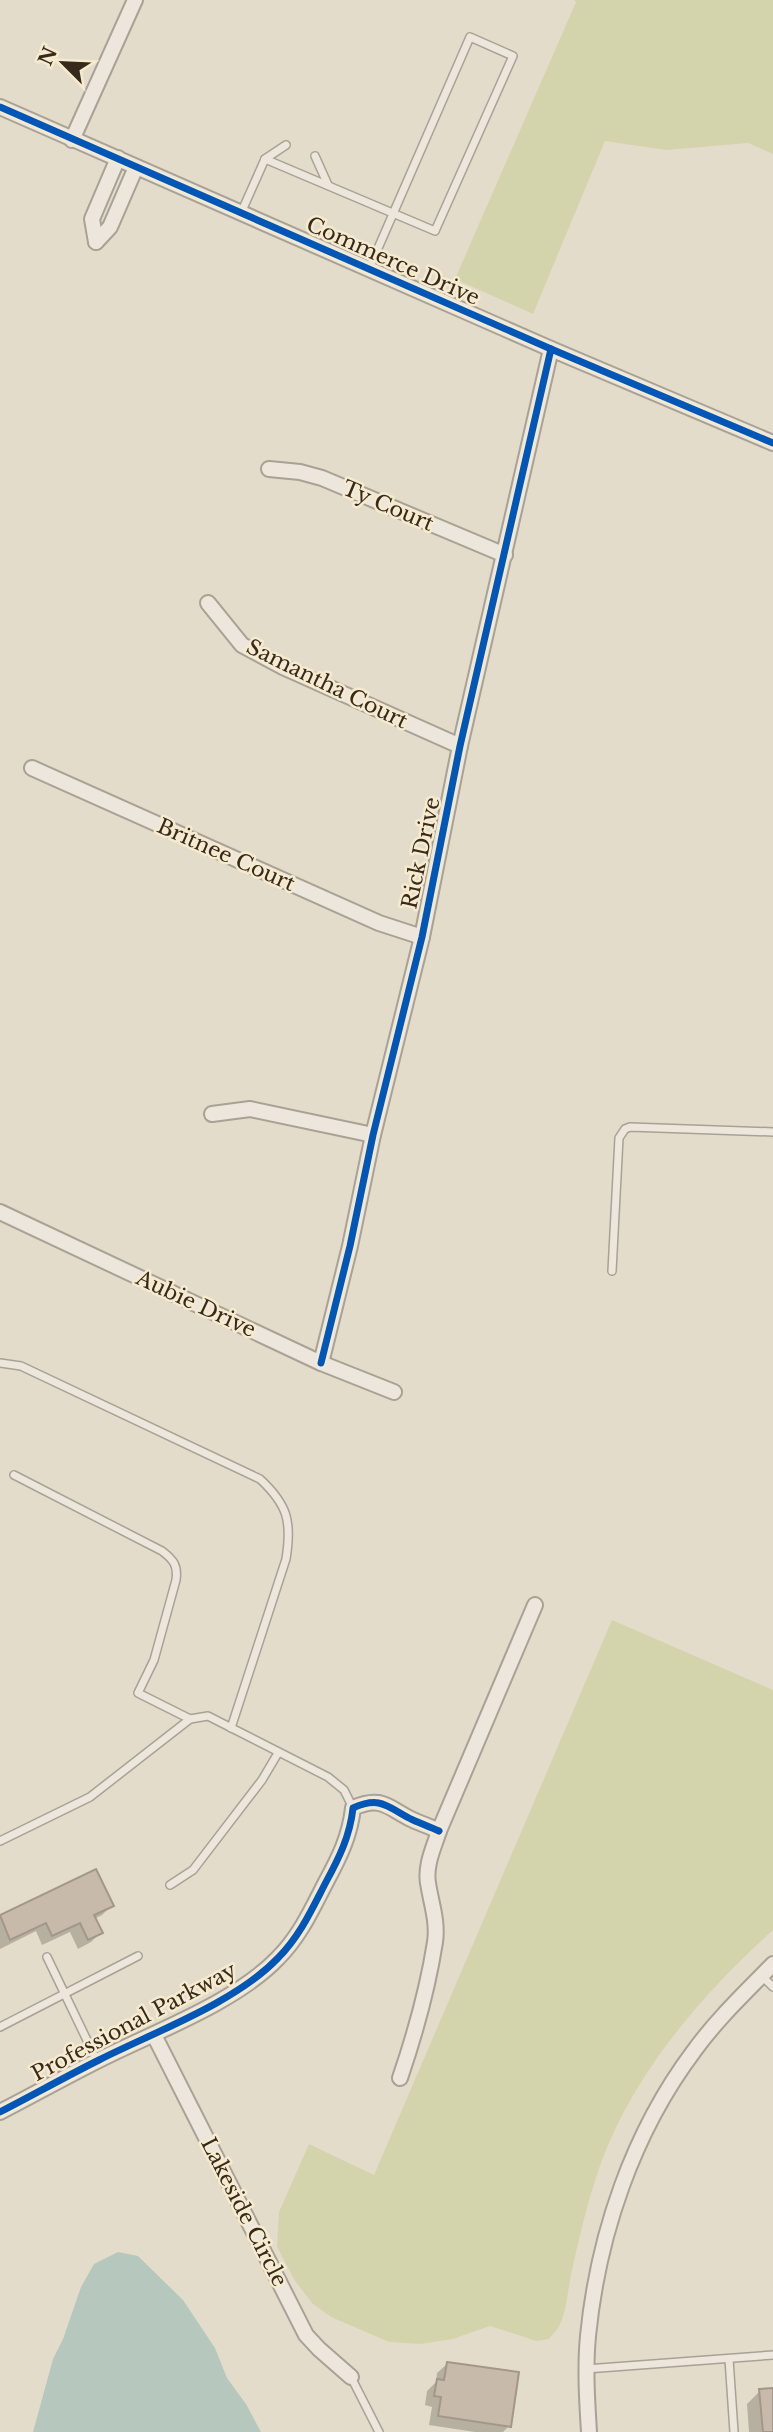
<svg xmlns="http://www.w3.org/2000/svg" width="773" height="2432" font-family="'Libre Baskerville',serif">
	<rect width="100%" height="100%" fill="#e4dcca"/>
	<g fill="#d4d4ac">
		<polygon points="574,0 773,0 773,154 748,143 666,150 605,141 533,314 455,279 576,2"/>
		<path d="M612,1620L773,1690V1930C697,1999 626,2082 595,2181C585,2212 578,2243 571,2275C568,2290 567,2307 561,2322C559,2328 553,2334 549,2339L536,2341L490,2326L453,2339L420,2344L389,2342L331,2317L313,2304L295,2281L277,2247L279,2212L309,2144L374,2175Z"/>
	</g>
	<polygon fill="#b6c8bd" points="118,2252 138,2256 183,2300 215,2348 227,2378 246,2404 261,2432 33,2432 53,2359 63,2339 81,2287 94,2264"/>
	<g fill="#0003">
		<polygon points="95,1871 112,1905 102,1915 94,1919 101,1932 91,1942 78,1949 70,1932 42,1945 36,1931 0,1949 0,1917"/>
		<polygon points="447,2364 509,2426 503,2432 475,2432 429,2425 432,2407 425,2405 427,2391 436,2382 437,2373"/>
		<polygon points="773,2389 773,2432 749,2432 747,2404 760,2391"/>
	</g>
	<g fill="#c8baab" stroke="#a4978a" stroke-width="2">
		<polygon points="96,1869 114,1906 94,1915 103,1933 88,1940 80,1923 52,1936 46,1923 10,1940 0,1915"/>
		<polygon points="447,2362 519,2372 511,2427 438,2416 441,2397 434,2396 437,2379 444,2380"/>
		<polygon points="773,2388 773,2432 763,2432 759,2389"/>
	</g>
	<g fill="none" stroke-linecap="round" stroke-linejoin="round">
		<defs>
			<g id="service">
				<polyline points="315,156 328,185"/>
				<polyline points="265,159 286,145"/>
				<polyline points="241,213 265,159 435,231 513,56 470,37 369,269"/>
				<polyline points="612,1271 619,1138 625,1129 630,1127 773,1132"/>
				<path d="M0,1363L21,1366L260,1479C288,1505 292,1522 286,1559L231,1728"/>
				<path d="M14,1475L162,1551C174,1560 178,1566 176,1580L154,1660L138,1693L190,1719"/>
				<polyline points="0,1841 90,1797 190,1719 208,1716 328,1777 344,1790 353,1808"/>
				<polyline points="170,1885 193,1870 262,1780 278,1753"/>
				<polyline points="47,1957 97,2061"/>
				<polyline points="762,1976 773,1987"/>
				<polyline points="0,2027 138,1956"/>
				<polyline points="729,2359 734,2432"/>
				<polyline points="586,2369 773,2355"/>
				<polyline points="351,2377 379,2432"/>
			</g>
			<g id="minor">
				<polyline points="0,107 551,349 773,443"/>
				<polyline points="72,140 135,0"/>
				<polyline points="96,242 92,219 118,158"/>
				<polyline points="96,242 110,227 136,167"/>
				<polyline points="269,469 300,472 322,478 505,555"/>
				<polyline points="208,603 242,645 283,667 460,746"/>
				<polyline points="32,768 379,923 422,937"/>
				<polyline points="212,1114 250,1109 373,1135"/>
				<polyline points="0,1212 321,1363 394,1392"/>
				<polyline points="321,1363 350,1246 373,1135 422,937 460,746 551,349"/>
				<polyline points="154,2035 306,2335 319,2349 351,2377"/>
				<path d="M400,2078C415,2034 428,1987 435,1942C438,1921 431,1903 428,1883C425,1865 434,1847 439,1831L535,1605"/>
				<path d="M0,2112C33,2095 65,2077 99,2060C154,2032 235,2003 278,1958C300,1936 312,1909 326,1882C339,1858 350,1836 353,1808C382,1795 388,1808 413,1820C422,1824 431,1827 439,1831"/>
				<path d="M589,2432C587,2400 585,2368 588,2336C598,2235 633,2132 694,2051C717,2019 746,1992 773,1964"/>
			</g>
		</defs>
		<use href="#service" stroke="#a9a194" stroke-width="10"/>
		<use href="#minor" stroke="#a9a194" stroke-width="18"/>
		<use href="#service" stroke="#ece6dc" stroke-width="7"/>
		<use href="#minor" stroke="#ece6dc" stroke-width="14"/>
		<defs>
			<g id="cycleway">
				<polyline points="0,107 551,349 773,443"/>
				<polyline points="321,1363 350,1246 373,1135 422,937 460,746 551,349"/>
				<path d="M0,2112C33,2095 65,2077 99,2060C154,2032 235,2003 278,1958C300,1936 312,1909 326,1882C339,1858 350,1836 353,1808C382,1795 388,1808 413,1820C422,1824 431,1827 439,1831"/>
			</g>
		</defs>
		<use href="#cycleway" stroke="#f6eacf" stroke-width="11"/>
		<use href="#cycleway" stroke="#0057b8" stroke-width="7"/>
	</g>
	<g text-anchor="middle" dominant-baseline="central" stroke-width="5" stroke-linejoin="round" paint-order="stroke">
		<g font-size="21" fill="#37291c" stroke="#f6eacf">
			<text transform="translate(393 261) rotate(24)">Commerce Drive</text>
			<text transform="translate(388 506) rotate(23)">Ty Court</text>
			<text transform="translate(327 684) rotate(26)">Samantha Court</text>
			<text transform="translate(421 853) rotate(-78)">Rick Drive</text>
			<text transform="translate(226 855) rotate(24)">Britnee Court</text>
			<text transform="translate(196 1304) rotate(25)">Aubie Drive</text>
			<text transform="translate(134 2022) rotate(-28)">Professional Parkway</text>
			<text transform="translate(244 2212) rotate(63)">Lakeside Circle</text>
		</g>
	</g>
	<g transform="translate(63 63) rotate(294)" stroke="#f6eacf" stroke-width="5" paint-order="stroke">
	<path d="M0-5L12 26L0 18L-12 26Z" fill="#37291c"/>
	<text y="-10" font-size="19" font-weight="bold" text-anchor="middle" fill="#37291c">N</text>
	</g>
</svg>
